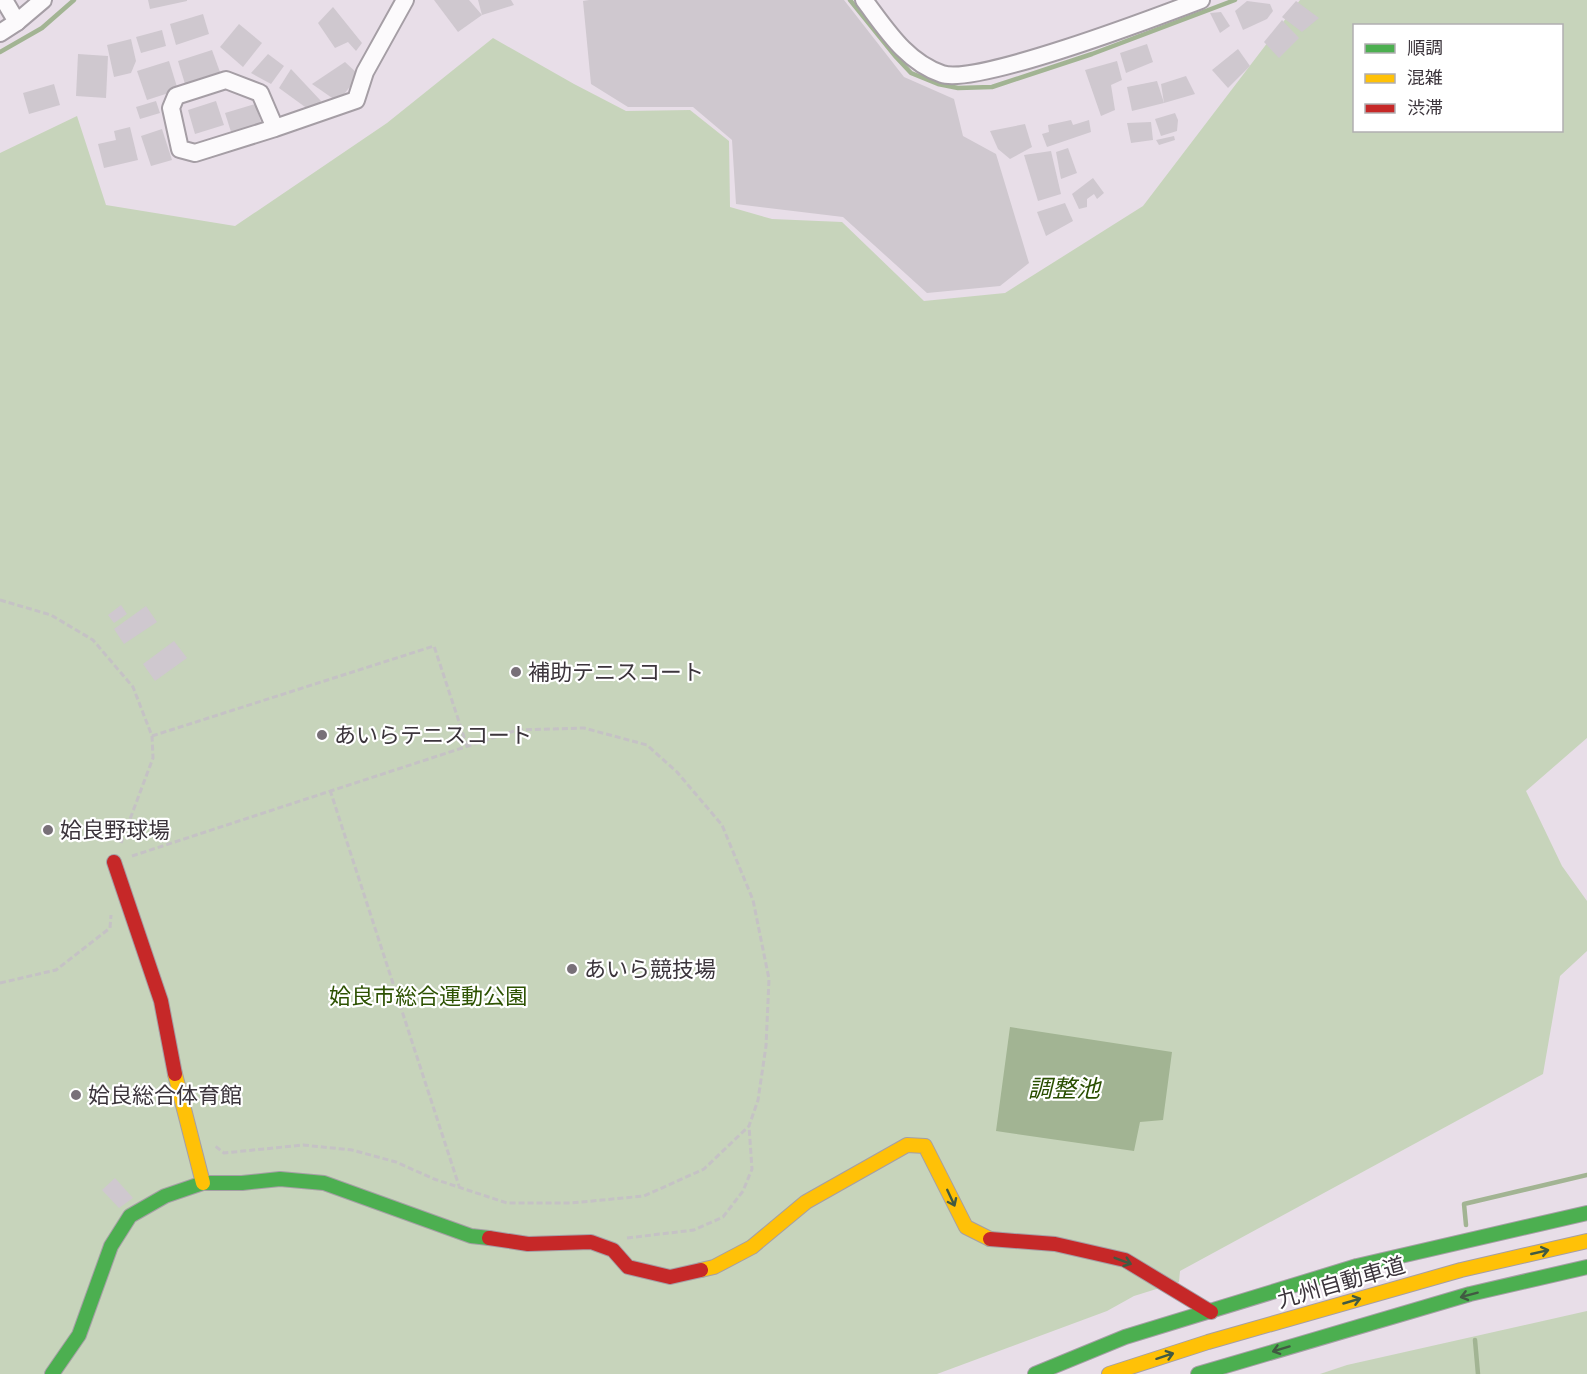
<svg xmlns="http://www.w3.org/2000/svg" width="1587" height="1374" font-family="'Titillium Web','Noto Sans JP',sans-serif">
	<rect width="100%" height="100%" fill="#e8dee8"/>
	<g fill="#c7d4bb" fill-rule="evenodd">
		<path d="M1300,0H1587V738L1526,791L1562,866L1587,901V951L1560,976L1543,1074L1180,1271L1179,1282L1134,1296L1107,1311L937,1374H0V153L77,116L106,205L235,226L387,123L493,38L574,84L626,111L690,110L729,141L730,207L772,219L842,222L924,301L1005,293L1143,206ZM1354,26H1562V130H1354Z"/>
		<polygon points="1587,1311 1587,1374 1320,1374 1347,1365"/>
	</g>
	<polygon fill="#a2b493" points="1010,1027 1172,1052 1163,1120 1140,1122 1134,1151 996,1131"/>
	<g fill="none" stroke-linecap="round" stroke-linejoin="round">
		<g stroke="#a2b493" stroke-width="4.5">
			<polyline points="850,0 896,57 911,73 938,84 958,88 992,87 1092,54 1235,0"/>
			<polyline points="0,52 42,28 74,0"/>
			<polyline points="1466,1225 1464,1204 1587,1175"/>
			<polyline points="1475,1340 1478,1374"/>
		</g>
	</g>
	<g fill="#cfc8cf">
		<polygon points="148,0 187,0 187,1 150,9"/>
		<polygon points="434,0 469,0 482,15 458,32"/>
		<polygon points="478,0 511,0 514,5 482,15"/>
		<polygon points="589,0 844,0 904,77 954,99 963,136 996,154 1029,263 1000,286 927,293 843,217 736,204 732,140 693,107 628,107 591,84 583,1"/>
		<polygon points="1247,1 1270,4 1273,11 1267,19 1243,30 1235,11"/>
		<polygon points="1296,1 1319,18 1302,32 1282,17"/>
		<polygon points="333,7 362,43 356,51 348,42 335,48 318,23"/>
		<polygon points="1221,12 1230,26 1220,33 1210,13"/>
		<polygon points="203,14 209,34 176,45 170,24"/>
		<polygon points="1282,20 1299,38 1279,58 1264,42"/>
		<polygon points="239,24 262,43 243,67 220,47"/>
		<polygon points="162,30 166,46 141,53 136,37"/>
		<polygon points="131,39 136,61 131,73 114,77 107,45"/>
		<polygon points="1147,44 1153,62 1126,73 1120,53"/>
		<polygon points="1238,49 1250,66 1228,88 1212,70"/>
		<polygon points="212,50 220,72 185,84 178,61"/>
		<polygon points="78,54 108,56 106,98 76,96"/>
		<polygon points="268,54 284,66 271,84 251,73"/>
		<polygon points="169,61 178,90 147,100 137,71"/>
		<polygon points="1117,61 1122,80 1111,85 1115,110 1101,116 1085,70"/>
		<polygon points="345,62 359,75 338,102 312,84"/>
		<polygon points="291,69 321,101 312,112 279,88"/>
		<polygon points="1186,76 1195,94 1164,103 1161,84"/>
		<polygon points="1157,81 1164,103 1132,111 1127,87"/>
		<polygon points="54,84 60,105 29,114 23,93"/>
		<polygon points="156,101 160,113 140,119 136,107"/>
		<polygon points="216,101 224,125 195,134 188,110"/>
		<polygon points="255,104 262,125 232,135 225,113"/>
		<polygon points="1175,113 1178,120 1177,131 1161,136 1155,119"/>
		<polygon points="1071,120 1073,125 1089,120 1091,132 1047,147 1042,134 1049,132 1048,125"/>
		<polygon points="1151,122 1153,140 1131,143 1127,123"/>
		<polygon points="1025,124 1032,147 1010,159 998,149 990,131"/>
		<polygon points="130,127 138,160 104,168 98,144 116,140 114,131"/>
		<polygon points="162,129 172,160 151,166 141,136"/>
		<polygon points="1174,136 1175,140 1159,145 1156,140"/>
		<polygon points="1068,148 1077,173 1061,179 1056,152"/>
		<polygon points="1051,151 1061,194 1038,201 1024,155"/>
		<polygon points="1093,178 1104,193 1097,199 1094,194 1087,199 1087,207 1079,209 1072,194"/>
		<polygon points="1065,203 1073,221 1046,236 1037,212"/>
		<polygon points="121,605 127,614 114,623 108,615"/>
		<polygon points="146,606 157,622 124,644 114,629"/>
		<polygon points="174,641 187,658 155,681 143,664"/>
		<polygon points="115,1178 133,1198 119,1208 102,1190"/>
	</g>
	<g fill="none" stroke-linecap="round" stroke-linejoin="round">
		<defs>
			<g id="street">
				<polyline points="4,0 17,22"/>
				<path d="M864,0C886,29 906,62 942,74C976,86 1159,16 1201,0"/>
				<polyline points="0,33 17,22 43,0"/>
				<polyline points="275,128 260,93 226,80 176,96 171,108 180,149 195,153 275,128 356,100 365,72 405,0"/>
			</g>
			<g id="fast">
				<polyline points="52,1374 79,1335 111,1246 130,1216 165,1196 203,1183 242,1183 280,1179 324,1183 471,1236 489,1238"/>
				<polyline points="1035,1374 1125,1337 1357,1266 1587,1213"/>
				<polyline points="1198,1374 1470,1294 1587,1267"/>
			</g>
			<g id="slow">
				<polyline points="175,1074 203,1183"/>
				<polyline points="701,1270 714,1267 752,1247 806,1202 907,1145 925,1146 966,1227 990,1239"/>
				<polyline points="1109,1374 1208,1342 1461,1270 1587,1241"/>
			</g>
			<g id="jam">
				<polyline points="114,862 161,1001 175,1074"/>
				<polyline points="489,1238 528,1244 591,1242 613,1250 628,1267 670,1277 701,1270"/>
				<polyline points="990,1239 1055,1244 1125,1260 1211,1312"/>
			</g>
		</defs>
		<use href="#street" stroke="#a59ea5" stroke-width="20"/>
		<use href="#fast" stroke="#a59ea5" stroke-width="16"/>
		<use href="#slow" stroke="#a59ea5" stroke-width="16"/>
		<use href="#jam" stroke="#a59ea5" stroke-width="16"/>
		<g stroke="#c5c2c5" stroke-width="3" stroke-dasharray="6 3" stroke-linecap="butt">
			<polyline points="0,600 51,615 93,640 133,687 152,736 153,758 121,843"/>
			<polyline points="152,736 434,646 467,746"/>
			<polyline points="330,790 459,1186"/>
			<polyline points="132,856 517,730 584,728 647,745 677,772 722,825 753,900 769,979 766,1046 758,1100 749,1126 704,1169 644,1196 571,1203 507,1203 434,1179 396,1162 352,1150 303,1145 224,1153 214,1145"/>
			<polyline points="0,983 56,970 110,928 111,915"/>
			<polyline points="627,1238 694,1230 723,1217 743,1191 752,1169 749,1126"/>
		</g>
		<use href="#street" stroke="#fcfafc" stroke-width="16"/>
		<use href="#fast" stroke="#4caf50" stroke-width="14"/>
		<use href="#slow" stroke="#ffc107" stroke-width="14"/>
		<use href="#jam" stroke="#c62828" stroke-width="14"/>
	</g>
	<defs><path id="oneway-shaft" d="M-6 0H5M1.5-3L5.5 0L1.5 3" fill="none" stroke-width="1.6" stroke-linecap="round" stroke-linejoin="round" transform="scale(1.5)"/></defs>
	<g stroke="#415a42">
		<use href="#oneway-shaft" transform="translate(951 1198) rotate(65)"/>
		<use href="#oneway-shaft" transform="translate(1540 1252) rotate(-13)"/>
		<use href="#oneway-shaft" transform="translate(1123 1261) rotate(21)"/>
		<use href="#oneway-shaft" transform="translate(1469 1295) rotate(165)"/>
		<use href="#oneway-shaft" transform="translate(1352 1301) rotate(-16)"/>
		<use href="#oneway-shaft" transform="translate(1281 1349) rotate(163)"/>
		<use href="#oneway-shaft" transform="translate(1165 1356) rotate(-18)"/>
	</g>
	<g fill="#787078" stroke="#fff" stroke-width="2">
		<circle cx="516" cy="672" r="6"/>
		<circle cx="322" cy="735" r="6"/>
		<circle cx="48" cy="830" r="6"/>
		<circle cx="572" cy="969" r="6"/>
		<circle cx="76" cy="1095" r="6"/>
	</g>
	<g text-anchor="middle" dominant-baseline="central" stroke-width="4.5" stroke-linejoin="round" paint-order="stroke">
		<g font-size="22" fill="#3c353c" stroke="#fff" text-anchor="start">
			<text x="528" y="672">補助テニスコート</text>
			<text x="334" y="735">あいらテニスコート</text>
			<text x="60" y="830">姶良野球場</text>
			<text x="584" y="969">あいら競技場</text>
			<text x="88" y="1095">姶良総合体育館</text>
		</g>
		<g font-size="22" fill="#2d5202" stroke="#fff">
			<text x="428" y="996">姶良市総合運動公園</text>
		</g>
		<g font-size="22" fill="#3c353c" stroke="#fff">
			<text transform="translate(1341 1282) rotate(-16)">九州自動車道</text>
		</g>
		<g font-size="24" font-style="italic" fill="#294e00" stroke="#fff">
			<text x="1064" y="1088">調整池</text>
		</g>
	</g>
	<rect x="1353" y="24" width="210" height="108" fill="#ffffff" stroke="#b1aeb1" stroke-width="1.5"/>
	<rect x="1365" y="44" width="30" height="9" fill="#4caf50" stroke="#b1aeb1" stroke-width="1.5"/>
	<text x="1407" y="54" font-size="18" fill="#3c353c">順調</text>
	<rect x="1365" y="74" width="30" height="9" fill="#ffc107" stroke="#b1aeb1" stroke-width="1.5"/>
	<text x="1407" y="84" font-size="18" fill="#3c353c">混雑</text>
	<rect x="1365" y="104" width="30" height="9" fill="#c62828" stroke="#b1aeb1" stroke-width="1.5"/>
	<text x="1407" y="114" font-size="18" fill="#3c353c">渋滞</text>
</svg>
